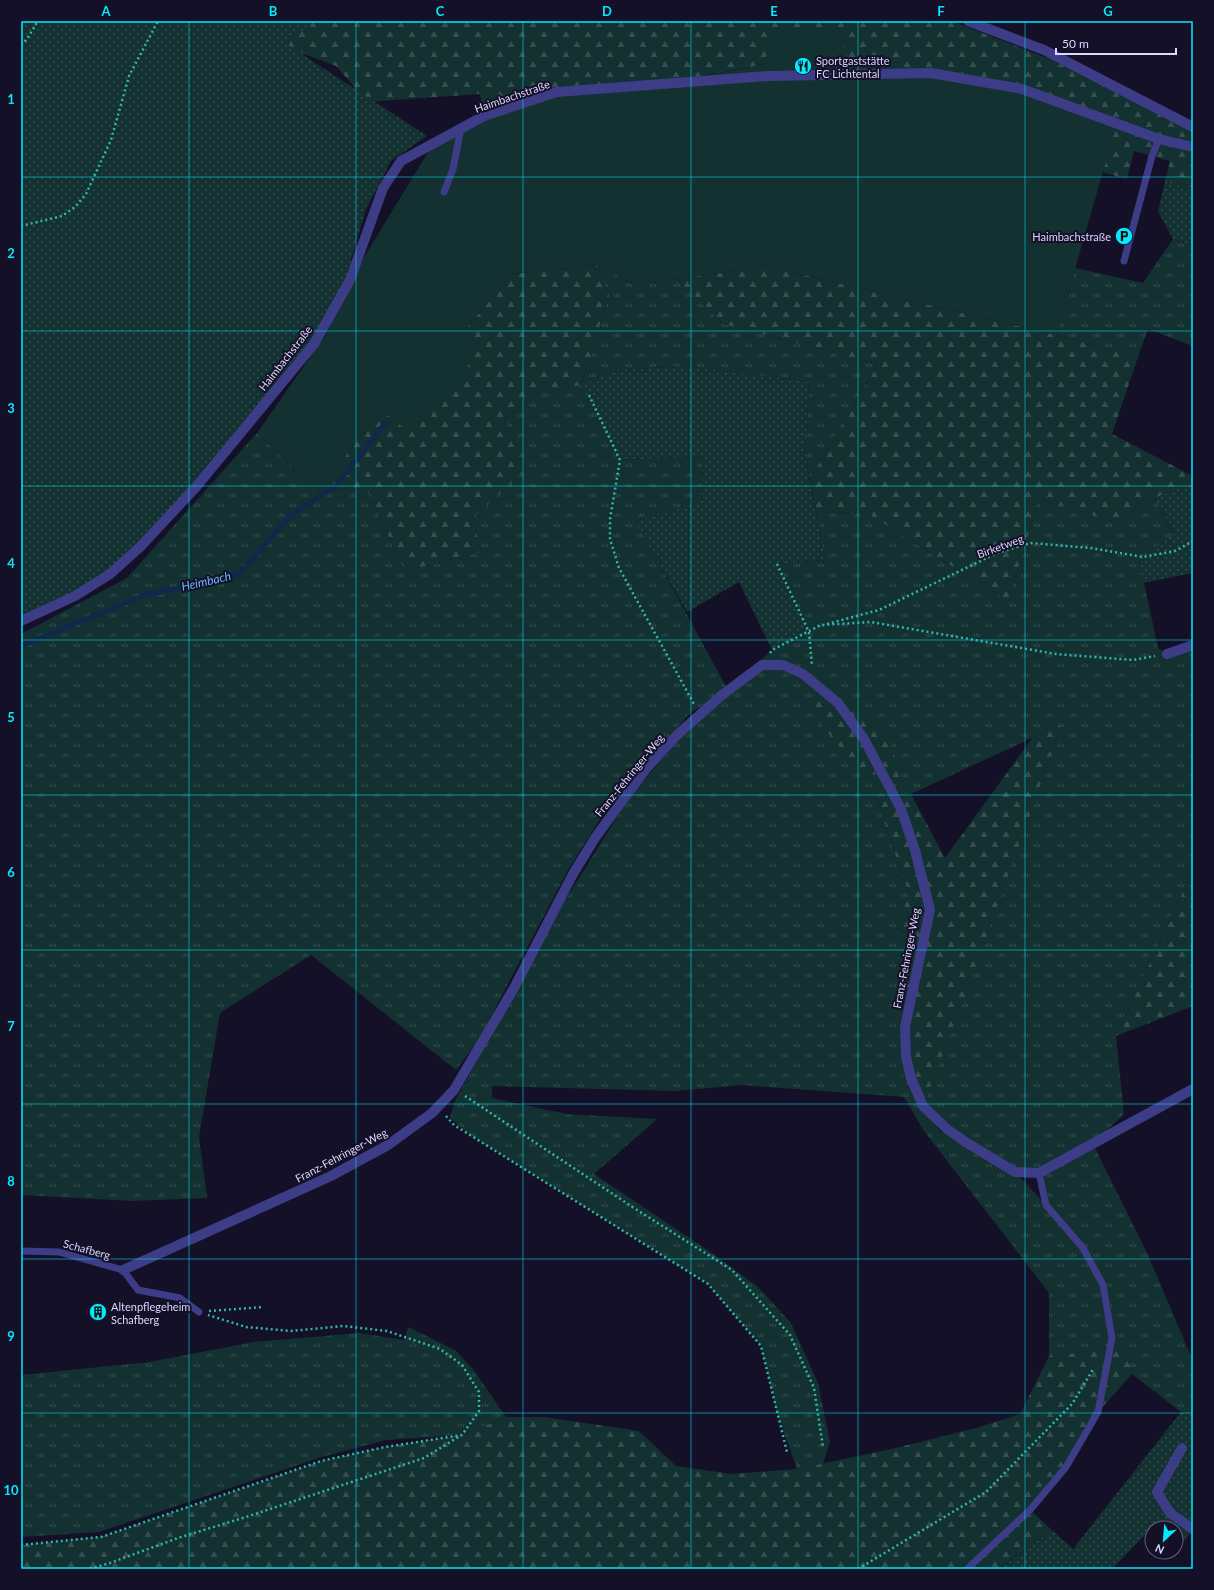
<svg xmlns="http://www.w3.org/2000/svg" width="1214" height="1590" font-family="Lato,sans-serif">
	<defs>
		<pattern id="grass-tufts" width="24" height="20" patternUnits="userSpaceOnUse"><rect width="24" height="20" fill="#133130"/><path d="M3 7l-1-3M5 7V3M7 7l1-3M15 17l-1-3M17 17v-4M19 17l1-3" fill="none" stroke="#354e4f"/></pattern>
		<pattern id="forest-firs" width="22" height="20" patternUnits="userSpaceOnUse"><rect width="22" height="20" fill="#133130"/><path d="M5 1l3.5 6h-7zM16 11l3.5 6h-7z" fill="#354e4f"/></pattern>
		<pattern id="park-dots" width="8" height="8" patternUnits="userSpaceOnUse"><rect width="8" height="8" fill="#133130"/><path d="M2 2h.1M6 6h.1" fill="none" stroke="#354e4f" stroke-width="1.8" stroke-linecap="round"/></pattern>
	</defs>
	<rect width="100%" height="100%" fill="#141028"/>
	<g fill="url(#grass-tufts)" fill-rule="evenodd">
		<polygon points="1173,239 1193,246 1193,346 1148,329 1138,357 1056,335 1075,268 1143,283"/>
		<path d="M597,265L636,285L677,279L723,324L878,364L810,479L805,455L809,382L682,366L620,370V460L703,457L701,502L636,521L728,690L772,650L809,632L777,564L825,560L816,512L867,513L1008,601L1039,499L1114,522L1155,498L1174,535L1139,559L1158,648L1167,654L1193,650V870L1116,1036L1124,1114L1093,1144L1148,1255L1193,1361V1417L1181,1412L1132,1374L1125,1347L1049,1356V1293L924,1131L904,1097L742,1085L676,1091L492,1086V1098L566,1114L657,1119L594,1174L709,1251L758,1287L791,1323L818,1383L830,1442L823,1464L797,1469L778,1416L761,1346L708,1284L470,1135L450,1118L455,1101L559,910L629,798L681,737L726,692L690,713L605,811L568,870L478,1041L456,1070L311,955L220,1013L199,1137L207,1198L132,1201L21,1195V634L127,578L257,433L318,491L366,488L405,571L481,552L473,517L526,471L504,419L542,393L581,385L609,296ZM1062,724L1016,852L898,1037L913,951L897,926L909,894L876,798L911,794ZM924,1108L1001,1164L940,1131ZM1015,1172L1039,1173L1045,1204Z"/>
		<polygon points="408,1327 455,1350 473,1369 506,1417 462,1435 386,1440 322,1457 99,1532 21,1537 21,1375 149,1362 254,1342 359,1333 404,1340"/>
	</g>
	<g fill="url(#forest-firs)">
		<polygon points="265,21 952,21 1047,58 1193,127 1193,191 1165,181 1170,161 1134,151 1127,179 1102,172 1116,123 930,73 845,65 841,29 767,64 484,116 480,94 367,102 336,66 301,53 255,48"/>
		<polygon points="597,265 609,296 581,385 542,393 504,419 526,471 473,517 481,552 405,571 366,488 318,491 381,410 465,330 512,274"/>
		<polygon points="767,266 1056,335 1138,357 1112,434 1193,476 1193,482 1155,498 1114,522 1039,499 1008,601 867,513 816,512 810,479 878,364 723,324 677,279"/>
		<polygon points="841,693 889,739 902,778 861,773 814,716 817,697"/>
		<polygon points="1062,724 972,978 923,1106 903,1078 898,1037 913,951 897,926 909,894 876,798 911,794 945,858 1033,737"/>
		<polygon points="1193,870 1193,1006 1116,1036"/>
		<polygon points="1125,1347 1132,1374 1098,1412 1066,1467 1030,1510 1052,1530 998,1569 21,1569 21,1545 101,1537 321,1461 385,1447 462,1435 506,1417 544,1417 639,1431 676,1466 732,1474 797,1469 896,1448 976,1428 1020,1414 1049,1356"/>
	</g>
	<g fill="url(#park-dots)">
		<polygon points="21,21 315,21 285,43 427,136 391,161 366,209 342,291 308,347 199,483 115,565 59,603 21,619"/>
		<polygon points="1165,181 1193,191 1193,246 1173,239 1158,211"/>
		<polygon points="682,366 809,382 805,455 825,560 777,564 809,632 772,650 739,582 687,612 635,521 701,502 703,457 620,460 581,385 620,370"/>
		<polygon points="1193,482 1193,573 1143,583 1139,559 1174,534 1155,498"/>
		<polygon points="1181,1412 1193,1417 1193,1530 1176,1550 1176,1528 1152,1528 1152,1541 1145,1535 1112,1569 999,1569 1052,1530 1073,1549"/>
	</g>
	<polygon fill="#133130" points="841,29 845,65 930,73 1022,89 1117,123 1056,335 767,266 636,285 597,265 512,274 465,330 476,351 451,395 409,432 381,410 318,491 257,433 325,336 366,254 433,144 484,116 557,92 699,77 766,64 767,31"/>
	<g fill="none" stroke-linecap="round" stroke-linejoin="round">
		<polyline stroke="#0f284c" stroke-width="5" points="21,646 145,595 194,585 239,574 292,514 335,487 385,423"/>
		<g stroke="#31b8ad" stroke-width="2.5" stroke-dasharray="2 3" stroke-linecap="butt">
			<polyline points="21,45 27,39 38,21"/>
			<polyline points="21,226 62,216 75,207 86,194 111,140 129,76 158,21"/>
			<polyline points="589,395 620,460 610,519 610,539 619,568 694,704"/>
			<polyline points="777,564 809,632 812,666"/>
			<polyline points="827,624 879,610 997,553 1030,543 1091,548 1143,557 1175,551 1193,541"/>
			<polyline points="770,653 772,650 821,625 871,622 1056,654 1133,660 1155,656"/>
			<polyline points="465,1096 634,1208 732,1270 790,1335 814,1388 823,1447"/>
			<polyline points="446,1116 454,1125 708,1284 761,1346 787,1452"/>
			<polyline points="209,1311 263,1307"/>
			<polyline points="21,1545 101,1537 321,1461 385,1447 462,1435 479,1411 479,1392 462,1365 440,1349 387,1331 343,1326 291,1331 246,1327 208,1315"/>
			<polyline points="90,1569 110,1563 178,1538 246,1517 424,1458 460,1436"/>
			<polyline points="858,1569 986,1492 1072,1404 1094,1368"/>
		</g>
		<g stroke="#3d3c86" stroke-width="7">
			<polyline points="444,192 453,169 461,128"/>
			<polyline points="1124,261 1152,156 1159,139"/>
			<polyline points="21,1251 59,1252 123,1270 138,1290 180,1298 199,1312"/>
			<polyline points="967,1569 1030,1510 1066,1467 1098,1412 1112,1338 1103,1285 1083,1248 1046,1205 1039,1173"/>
		</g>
		<g stroke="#3d3c86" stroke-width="10">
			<polyline points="968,21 1044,50 1193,127"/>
			<polyline points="21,621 75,596 110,574 140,547 196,487 314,344 350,280 383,188 401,161 484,116 557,92 768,76 931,73 1022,89 1159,139 1193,147"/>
			<polyline points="1167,654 1193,645"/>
			<polyline points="123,1270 331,1176 388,1145 432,1113 454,1090 514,988 573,874 595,838 619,805 646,769 677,735 722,695 762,665 783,665 803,674 838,703 864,739 901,809 915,850 930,910 905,1027 906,1057 911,1078 923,1106 947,1129 964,1141 1015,1172 1039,1173 1193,1089"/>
			<polyline points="1182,1448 1157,1492 1170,1513 1193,1529"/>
		</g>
	</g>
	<path fill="none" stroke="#06e8fb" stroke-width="1" stroke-opacity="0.55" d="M189,21V1569M356,21V1569M523,21V1569M691,21V1569M858,21V1569M1025,21V1569M21,177H1193M21,331H1193M21,486H1193M21,640H1193M21,795H1193M21,950H1193M21,1104H1193M21,1259H1193M21,1413H1193"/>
	<defs>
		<symbol id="restaurant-disc" viewBox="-11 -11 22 22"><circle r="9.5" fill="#06e8fb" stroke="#141028"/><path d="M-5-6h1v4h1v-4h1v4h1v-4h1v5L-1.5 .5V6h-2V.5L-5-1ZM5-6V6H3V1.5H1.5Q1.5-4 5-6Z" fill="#111"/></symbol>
		<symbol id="parking-disc" viewBox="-11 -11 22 22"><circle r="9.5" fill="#06e8fb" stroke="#141028"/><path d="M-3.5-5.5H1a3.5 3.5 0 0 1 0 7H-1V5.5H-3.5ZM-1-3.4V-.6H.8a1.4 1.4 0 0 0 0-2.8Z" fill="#111"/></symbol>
		<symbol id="building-disc" viewBox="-11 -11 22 22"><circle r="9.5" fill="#06e8fb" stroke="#141028"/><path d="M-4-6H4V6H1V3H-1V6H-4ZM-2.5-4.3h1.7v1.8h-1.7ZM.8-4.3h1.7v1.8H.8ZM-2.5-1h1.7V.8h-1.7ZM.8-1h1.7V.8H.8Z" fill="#111"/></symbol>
	</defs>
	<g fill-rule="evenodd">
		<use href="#restaurant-disc" x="793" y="56" width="20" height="20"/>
		<use href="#parking-disc" x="1114" y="226" width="20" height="20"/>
		<use href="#building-disc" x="88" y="1302" width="20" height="20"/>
	</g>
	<g text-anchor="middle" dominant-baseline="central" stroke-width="4" stroke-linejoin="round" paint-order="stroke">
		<g font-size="11" fill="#dbd7fe" stroke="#141028" text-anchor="start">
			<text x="816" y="60">Sportgaststätte<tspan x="816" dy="13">FC Lichtental</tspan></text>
			<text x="1111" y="236" text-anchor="end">Haimbachstraße</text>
			<text x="111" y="1306">Altenpflegeheim<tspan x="111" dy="13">Schafberg</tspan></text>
		</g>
		<g font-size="11" fill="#dbd7fe" stroke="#141028">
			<text transform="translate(512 96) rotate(-19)">Haimbachstraße</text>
			<text transform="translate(285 358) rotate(-52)">Haimbachstraße</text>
			<text transform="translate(1000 546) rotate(-20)">Birketweg</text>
			<text transform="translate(629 775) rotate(-51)">Franz-Fehringer-Weg</text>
			<text transform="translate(906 958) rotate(-79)">Franz-Fehringer-Weg</text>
			<text transform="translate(341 1155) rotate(-28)">Franz-Fehringer-Weg</text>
			<text transform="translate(87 1249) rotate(15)">Schafberg</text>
		</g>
		<g font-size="12" font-style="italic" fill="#67bafd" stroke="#141028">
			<text transform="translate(206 581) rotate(-13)">Heimbach</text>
		</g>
	</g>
	<rect width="1214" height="1590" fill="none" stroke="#141028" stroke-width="44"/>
	<g transform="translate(1164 1540) rotate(206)"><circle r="19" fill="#141028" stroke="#64607e"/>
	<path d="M0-3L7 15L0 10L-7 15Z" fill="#06e8fb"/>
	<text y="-6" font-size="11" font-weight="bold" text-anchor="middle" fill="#dbd7fe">N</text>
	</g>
	<path d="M1056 48v6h120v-6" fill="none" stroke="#dbd7fe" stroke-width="2"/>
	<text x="1062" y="48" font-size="12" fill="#dbd7fe" stroke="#141028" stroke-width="3" paint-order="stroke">50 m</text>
	<rect x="22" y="22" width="1170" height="1546" fill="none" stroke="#06e8fb" stroke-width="1.5"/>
	<g font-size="13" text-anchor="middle" font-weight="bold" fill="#06e8fb">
		<text x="106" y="16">A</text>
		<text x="273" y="16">B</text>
		<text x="440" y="16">C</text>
		<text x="607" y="16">D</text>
		<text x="774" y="16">E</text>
		<text x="941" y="16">F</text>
		<text x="1108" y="16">G</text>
		<text x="11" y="104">1</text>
		<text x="11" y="258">2</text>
		<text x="11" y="413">3</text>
		<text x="11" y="568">4</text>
		<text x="11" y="722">5</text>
		<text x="11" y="877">6</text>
		<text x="11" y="1031">7</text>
		<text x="11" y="1186">8</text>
		<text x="11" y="1341">9</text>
		<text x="11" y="1495">10</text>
	</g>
</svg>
